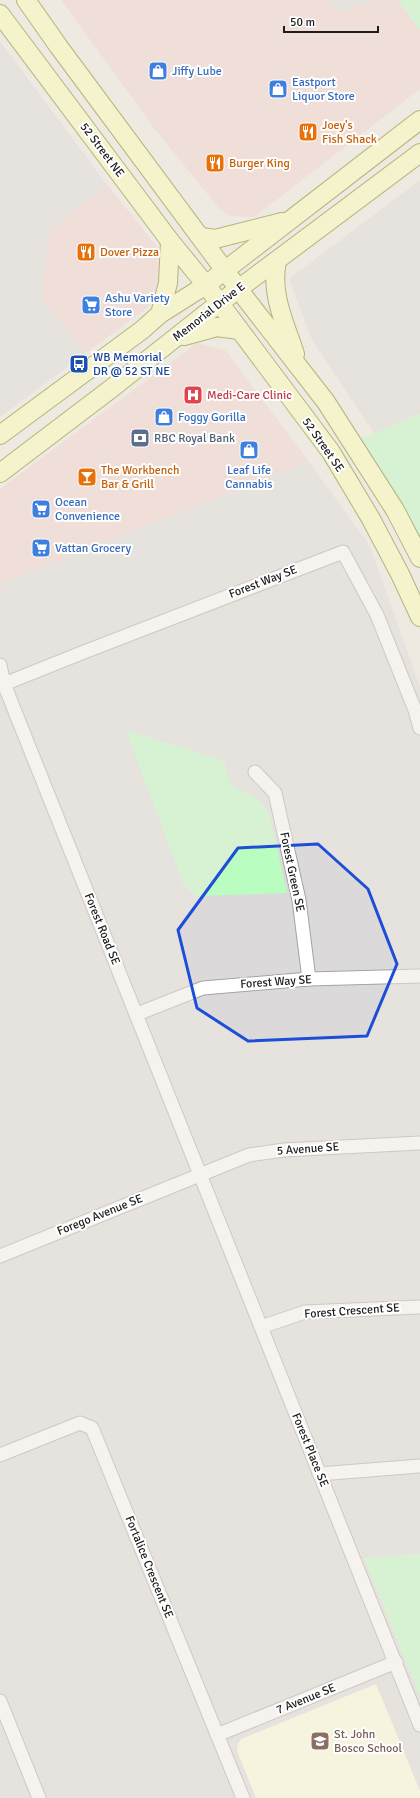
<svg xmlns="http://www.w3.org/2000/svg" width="420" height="1798" font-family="Signika,sans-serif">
	<rect width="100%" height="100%" fill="#efeae1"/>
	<g fill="#dbd9d9">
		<polygon points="328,0 380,0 337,12"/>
		<polygon points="0,41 108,186 50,229 41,296 85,354 0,417"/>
		<polygon points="420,180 420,414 374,433 312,340 289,279"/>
		<polygon points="309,462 370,546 420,687 420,1554 364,1558 420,1696 420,1798 0,1798 0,583"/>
	</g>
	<g fill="#f1d0cf">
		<polygon points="61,0 328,0 338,12 380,0 398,0 420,30 420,89 254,217 229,216 218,207 154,128"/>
		<polygon points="108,186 158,248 161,256 161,282 155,298 148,307 85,354 41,296 50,229"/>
		<polygon points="197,343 225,350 309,462 0,583 0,489"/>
	</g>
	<polygon fill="#ffffda" points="376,1684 420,1791 420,1798 256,1798 237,1751 238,1744 241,1739"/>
	<g fill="#bafdc0">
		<polygon points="398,0 420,0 420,30"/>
		<polygon points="420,414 420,540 404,509 362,438"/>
		<path d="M126,730L225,761C227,800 252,784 266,809C271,817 272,829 275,838C279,857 283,875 287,893L196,896L183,884Z"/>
		<polygon points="420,1554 420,1696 364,1558"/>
	</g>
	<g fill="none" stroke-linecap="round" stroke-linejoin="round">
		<defs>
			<g id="minor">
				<polyline points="0,665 4,684 420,1725"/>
				<polyline points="4,684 84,652 343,552 377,615 415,710 420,728"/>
				<polyline points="255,772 275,793 299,900 309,979"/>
				<polyline points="137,1014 203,988 309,979 420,976"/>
				<polyline points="0,1256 249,1155 284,1150 420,1143"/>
				<polyline points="261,1327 305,1312 420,1307"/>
				<polyline points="0,1455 80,1423 92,1428 243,1798"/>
				<polyline points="319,1474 420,1466"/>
				<polyline points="0,1701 39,1798"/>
				<polyline points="217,1735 396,1662"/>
			</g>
			<g id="secondary">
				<polyline points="26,0 59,47 246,299 326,402 395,510 420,558"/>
				<polyline points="0,14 170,241 206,285 331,452 371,519 400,574 420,617"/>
				<polyline points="201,237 215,239 282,222"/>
				<path d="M277,261C270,294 285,323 295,354"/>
				<polyline points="160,314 168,283 170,241"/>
				<polyline points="184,336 217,327 239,330"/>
				<polyline points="0,435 142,330 160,314 206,285 420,120"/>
				<polyline points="0,473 112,388 209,311 420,153"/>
			</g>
		</defs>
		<use href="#minor" stroke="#a4a4a4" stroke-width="15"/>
		<use href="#secondary" stroke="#6a7700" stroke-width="20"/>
		<use href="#minor" stroke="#fff" stroke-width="13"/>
		<use href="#secondary" stroke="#fafeb0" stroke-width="18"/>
	</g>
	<path d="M0 0H420V1798H0ZM318,844L368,889L397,964L367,1036L248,1041L197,1008L178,930L238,848Z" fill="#efeae1" fill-opacity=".55" fill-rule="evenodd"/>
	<path fill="none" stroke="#1d4ed8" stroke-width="3" stroke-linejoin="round" d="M318,844L368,889L397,964L367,1036L248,1041L197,1008L178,930L238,848Z"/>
	<defs>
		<symbol id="shop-square" viewBox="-11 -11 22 22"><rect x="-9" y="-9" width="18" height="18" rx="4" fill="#3f7fe0" stroke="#fff"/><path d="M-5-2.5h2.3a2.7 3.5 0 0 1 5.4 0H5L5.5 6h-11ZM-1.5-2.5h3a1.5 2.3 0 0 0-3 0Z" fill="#fff"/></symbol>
		<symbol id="restaurant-square" viewBox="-11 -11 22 22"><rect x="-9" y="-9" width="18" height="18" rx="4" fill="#e8710a" stroke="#fff"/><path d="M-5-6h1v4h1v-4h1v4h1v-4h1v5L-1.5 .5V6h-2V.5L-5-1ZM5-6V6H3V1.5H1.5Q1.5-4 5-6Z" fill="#fff"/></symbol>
		<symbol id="supermarket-square" viewBox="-11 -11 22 22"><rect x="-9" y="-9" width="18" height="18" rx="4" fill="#3f7fe0" stroke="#fff"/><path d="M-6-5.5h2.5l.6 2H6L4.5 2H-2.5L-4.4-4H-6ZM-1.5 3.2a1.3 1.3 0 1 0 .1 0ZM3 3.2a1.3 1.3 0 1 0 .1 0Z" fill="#fff"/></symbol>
		<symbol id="bus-square" viewBox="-11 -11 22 22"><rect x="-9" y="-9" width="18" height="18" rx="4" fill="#1a4fb4" stroke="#fff"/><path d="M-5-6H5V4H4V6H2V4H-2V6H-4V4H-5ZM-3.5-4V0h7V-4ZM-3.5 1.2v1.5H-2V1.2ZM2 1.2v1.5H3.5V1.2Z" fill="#fff"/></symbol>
		<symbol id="hospital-square" viewBox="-11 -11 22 22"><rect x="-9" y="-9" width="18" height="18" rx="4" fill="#e0444e" stroke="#fff"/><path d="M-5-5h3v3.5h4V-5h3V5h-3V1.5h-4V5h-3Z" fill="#fff"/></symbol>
		<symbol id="bank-square" viewBox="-11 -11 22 22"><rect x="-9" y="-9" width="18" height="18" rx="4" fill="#5c6f8a" stroke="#fff"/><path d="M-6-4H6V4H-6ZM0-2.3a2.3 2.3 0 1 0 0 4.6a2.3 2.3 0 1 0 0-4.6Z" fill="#fff"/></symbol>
		<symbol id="bar-square" viewBox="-11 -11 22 22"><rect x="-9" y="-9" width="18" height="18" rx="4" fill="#e8710a" stroke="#fff"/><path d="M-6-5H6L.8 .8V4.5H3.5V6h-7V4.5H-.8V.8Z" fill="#fff"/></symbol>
		<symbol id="school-square" viewBox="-11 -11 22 22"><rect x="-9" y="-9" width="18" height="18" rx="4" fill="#8d6e63" stroke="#fff"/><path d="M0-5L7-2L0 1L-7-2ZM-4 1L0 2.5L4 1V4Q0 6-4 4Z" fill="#fff"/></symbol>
	</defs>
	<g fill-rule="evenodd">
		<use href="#shop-square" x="147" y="60" width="22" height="22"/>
		<use href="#shop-square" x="267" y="78" width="22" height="22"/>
		<use href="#restaurant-square" x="297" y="121" width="22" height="22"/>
		<use href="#restaurant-square" x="204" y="152" width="22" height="22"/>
		<use href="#restaurant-square" x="75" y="241" width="22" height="22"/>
		<use href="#supermarket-square" x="80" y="294" width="22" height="22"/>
		<use href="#bus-square" x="68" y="353" width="22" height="22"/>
		<use href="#hospital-square" x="182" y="384" width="22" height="22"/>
		<use href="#shop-square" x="153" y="406" width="22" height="22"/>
		<use href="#bank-square" x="129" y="427" width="22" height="22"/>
		<use href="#shop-square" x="238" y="439" width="22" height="22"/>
		<use href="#bar-square" x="76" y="466" width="22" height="22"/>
		<use href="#supermarket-square" x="30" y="498" width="22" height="22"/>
		<use href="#supermarket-square" x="30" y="537" width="22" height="22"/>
		<use href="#school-square" x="309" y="1730" width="22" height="22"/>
	</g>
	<g text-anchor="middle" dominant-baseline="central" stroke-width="4" stroke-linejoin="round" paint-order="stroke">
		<g font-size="12" fill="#366cbe" stroke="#fff" text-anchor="start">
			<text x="172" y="71">Jiffy Lube</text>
			<text x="292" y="82">Eastport<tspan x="292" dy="14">Liquor Store</tspan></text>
			<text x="105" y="298">Ashu Variety<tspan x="105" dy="14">Store</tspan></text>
			<text x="178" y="417">Foggy Gorilla</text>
			<text x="249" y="470" text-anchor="middle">Leaf Life<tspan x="249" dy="14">Cannabis</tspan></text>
			<text x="55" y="502">Ocean<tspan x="55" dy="14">Convenience</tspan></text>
			<text x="55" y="548">Vattan Grocery</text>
		</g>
		<g font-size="12" fill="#c56008" stroke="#fff" text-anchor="start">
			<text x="322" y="125">Joey's<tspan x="322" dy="14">Fish Shack</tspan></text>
			<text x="229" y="163">Burger King</text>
			<text x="100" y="252">Dover Pizza</text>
			<text x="101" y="470">The Workbench<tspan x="101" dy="14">Bar &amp; Grill</tspan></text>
		</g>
		<g font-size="12" fill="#1d1d1d" stroke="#fff">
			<text transform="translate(102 150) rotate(53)">52 Street NE</text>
			<text transform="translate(209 312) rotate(-38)">Memorial Drive E</text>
			<text transform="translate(323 445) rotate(55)">52 Street SE</text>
			<text transform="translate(263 582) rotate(-21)">Forest Way SE</text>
			<text transform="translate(292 872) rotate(78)">Forest Green SE</text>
			<text transform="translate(102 929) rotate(68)">Forest Road SE</text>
			<text transform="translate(276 982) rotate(-4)">Forest Way SE</text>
			<text transform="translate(308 1149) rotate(-4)">5 Avenue SE</text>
			<text transform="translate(100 1215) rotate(-22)">Forego Avenue SE</text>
			<text transform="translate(352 1311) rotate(-4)">Forest Crescent SE</text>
			<text transform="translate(310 1450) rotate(68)">Forest Place SE</text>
			<text transform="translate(149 1567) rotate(68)">Fortalice Crescent SE</text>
			<text transform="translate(306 1699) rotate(-22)">7 Avenue SE</text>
		</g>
		<g font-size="12" fill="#164399" stroke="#fff" text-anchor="start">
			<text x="93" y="357">WB Memorial<tspan x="93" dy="14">DR @ 52 ST NE</tspan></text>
		</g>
		<g font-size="12" fill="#be3a42" stroke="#fff" text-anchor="start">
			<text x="207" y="395">Medi-Care Clinic</text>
		</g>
		<g font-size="12" fill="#4e5e75" stroke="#fff" text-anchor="start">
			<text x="154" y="438">RBC Royal Bank</text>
		</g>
		<g font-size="12" fill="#785e54" stroke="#fff" text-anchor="start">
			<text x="334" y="1734">St. John<tspan x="334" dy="14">Bosco School</tspan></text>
		</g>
	</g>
	<path d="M284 26v6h94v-6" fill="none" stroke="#1d1d1d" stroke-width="2"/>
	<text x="290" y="26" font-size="12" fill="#1d1d1d" stroke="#ffffff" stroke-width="3" paint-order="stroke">50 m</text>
</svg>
